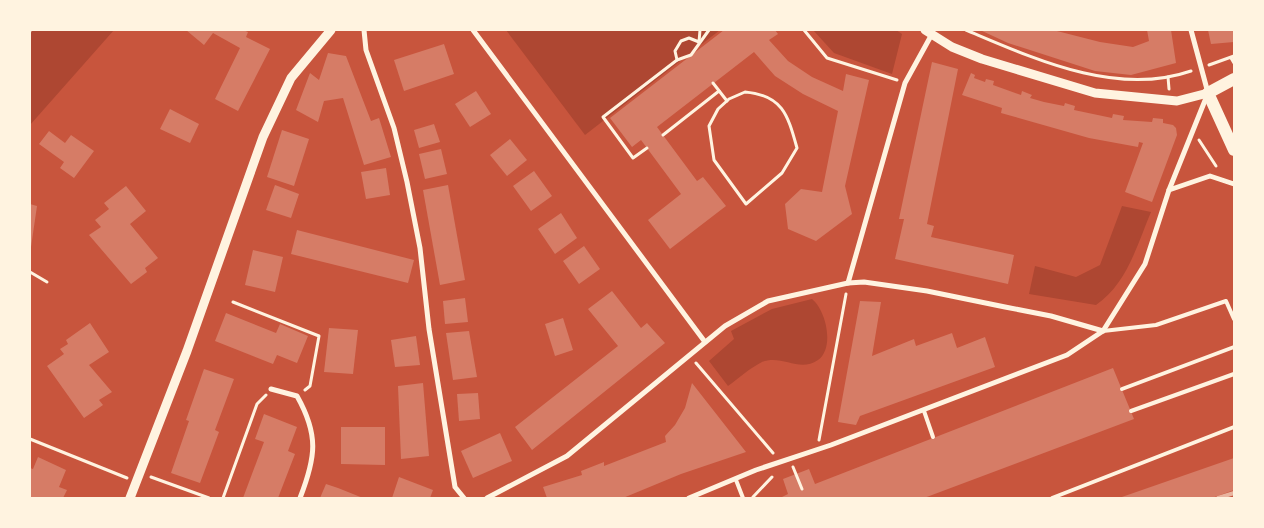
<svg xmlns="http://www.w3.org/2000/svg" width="1264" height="528" font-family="Bitter,serif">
	<rect width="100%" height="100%" fill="#c8553d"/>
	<g fill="#ae4732">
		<polygon points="30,30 114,30 30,125"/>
		<polygon points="506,30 720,30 585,135"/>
		<polygon points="813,30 896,30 902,34 892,74 834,53"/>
		<path d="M1122,206L1151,212C1137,245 1127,284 1096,305L1029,294L1035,266L1076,277L1100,265Z"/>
		<path d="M812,299C826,310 835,348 818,360C799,373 782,354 762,362C750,368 739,378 728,386L709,361L734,339L731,331L772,309Z"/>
	</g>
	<g fill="#d67c66">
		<polygon points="186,30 243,30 248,32 246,37 270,49 238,111 215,99 240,48 213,33 204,45"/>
		<polygon points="724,30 775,30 778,34 769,40 788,61 812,77 843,91 846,74 869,80 845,186 852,214 816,241 788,229 785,204 801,189 822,192 838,111 803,94 775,76 754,52 657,127 697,181 703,177 726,206 670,249 648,220 681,194 641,140 632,147 610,118"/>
		<polygon points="980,30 1053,30 1100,42 1133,47 1149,41 1147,30 1171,30 1176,63 1131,75 1095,71 1008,43"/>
		<polygon points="1208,30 1234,30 1234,42 1211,44"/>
		<polygon points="444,44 454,74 404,91 394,60"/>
		<polygon points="328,53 346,56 371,121 379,118 391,157 364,165 343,98 324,101 318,122 296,110 310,73 319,80"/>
		<polygon points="932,62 958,69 927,224 934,226 931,237 1014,255 1008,284 895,259 904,219 899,219"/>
		<polygon points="971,73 975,75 974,78 985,82 986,79 994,81 993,85 1021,95 1022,91 1032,95 1030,98 1044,102 1064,106 1065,103 1075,106 1074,110 1112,118 1113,114 1124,116 1123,120 1152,122 1153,118 1163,119 1163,123 1173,125 1176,128 1177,135 1152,202 1125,192 1143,143 1139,142 1138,147 1089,138 1001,113 1002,108 962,95"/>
		<polygon points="476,91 491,114 470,127 455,104"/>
		<polygon points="170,109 199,124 190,143 160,129"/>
		<polygon points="434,124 440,142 419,148 414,130"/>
		<polygon points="282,130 309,139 294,186 267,177"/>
		<polygon points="49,131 65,143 71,135 94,151 74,178 60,168 64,162 39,144"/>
		<polygon points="510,139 527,160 507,176 490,155"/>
		<polygon points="441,149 447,174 425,179 419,154"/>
		<polygon points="386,168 390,195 366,199 361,172"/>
		<polygon points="534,171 552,196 531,211 513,186"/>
		<polygon points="275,185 299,194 291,218 266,210"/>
		<polygon points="448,185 465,280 440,285 423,190"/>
		<polygon points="126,186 146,211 130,224 158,258 145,268 147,272 131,284 89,235 101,227 95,220 109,209 104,203"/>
		<polygon points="30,204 37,206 31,247 30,247"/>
		<polygon points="561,213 577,238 555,254 538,229"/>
		<polygon points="297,230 414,260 408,283 291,254"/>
		<polygon points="584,246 600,269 579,284 563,261"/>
		<polygon points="253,250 283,257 275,292 245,285"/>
		<polygon points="612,291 641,328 647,323 665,343 532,450 515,427 618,346 588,309"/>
		<polygon points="465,298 468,322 445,324 443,301"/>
		<polygon points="860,301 881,302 872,356 914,339 916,346 952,333 957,348 985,337 995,367 860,416 856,425 838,422"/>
		<polygon points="226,313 276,333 280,324 308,336 297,363 277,355 273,364 215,341"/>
		<polygon points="563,318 573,350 555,356 545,324"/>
		<polygon points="90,323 109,352 89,365 112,392 99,400 103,405 84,418 47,366 64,354 60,349 68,344 66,340"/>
		<polygon points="329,328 358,330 353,374 324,372"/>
		<polygon points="469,331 477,377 453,380 446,333"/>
		<polygon points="416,336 420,365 395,367 391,340"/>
		<polygon points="1113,368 1134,419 924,498 780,498 788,494 783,479 809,469 815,484"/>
		<polygon points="204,369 234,379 215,430 219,432 200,483 171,473 189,421 186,420"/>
		<polygon points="423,383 429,456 401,459 398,386"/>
		<polygon points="692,383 746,452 681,474 623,498 547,498 543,487 582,475 581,471 604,462 604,466 666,442 665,436 675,425 685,408"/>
		<polygon points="478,393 480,419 459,421 457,394"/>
		<polygon points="264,414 297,427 288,451 295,454 278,498 243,498 264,442 255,439"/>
		<polygon points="341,427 385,427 385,465 341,464"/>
		<polygon points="500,433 512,461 473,478 461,451"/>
		<polygon points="38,457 66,470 59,487 67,490 63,498 30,498 30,468 33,469"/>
		<polygon points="1234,458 1234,490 1212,498 1119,498"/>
		<polygon points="399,477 433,490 430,498 392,498"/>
		<polygon points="326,484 338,488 363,498 320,498"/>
	</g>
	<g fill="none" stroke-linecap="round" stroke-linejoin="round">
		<g stroke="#fff3e0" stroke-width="3">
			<polyline points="804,30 827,58 897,80"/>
			<path d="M966,30C1035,59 1116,97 1191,71"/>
			<polyline points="30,31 30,30"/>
			<polyline points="1231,58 1234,63"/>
			<polyline points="677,60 691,55 709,30"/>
			<polyline points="1209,65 1234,56"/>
			<polyline points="1168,77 1169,89"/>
			<polyline points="713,83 727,101"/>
			<path d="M745,92C783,95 788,116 797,148L782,173L746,204L714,160L709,126L718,109L729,99Z"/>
			<polyline points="663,135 719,91"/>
			<polyline points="1199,140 1216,166"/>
			<polyline points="647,148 633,158 603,117 677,60 675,51 681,41 689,38 699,42 700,30"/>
			<polyline points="30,272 47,282"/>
			<polyline points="233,302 319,336 310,386 305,390"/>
			<polyline points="696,363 773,453"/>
			<polyline points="30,439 127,478"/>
			<polyline points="819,440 846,294"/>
			<polyline points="793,467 802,489"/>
			<polyline points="151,477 209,498"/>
			<polyline points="753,497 772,477"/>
			<polyline points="223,498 257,404 266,395"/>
		</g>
		<g stroke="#fff3e0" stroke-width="4">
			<polyline points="1103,331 1156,325 1226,301 1234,319"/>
			<polyline points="1122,389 1234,347"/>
			<polyline points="924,411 933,437"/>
			<polyline points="1131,411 1234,374"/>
			<polyline points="736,480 743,498"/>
			<polyline points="1052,498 1234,427"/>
		</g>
		<g stroke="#fff3e0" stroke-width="5">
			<polyline points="364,30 366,50 394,128 407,182 420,248 429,329 455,487 464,498"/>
			<polyline points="473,30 705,342"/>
			<polyline points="1169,190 1210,176 1234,184"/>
			<polyline points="848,283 905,83 932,34"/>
			<path d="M271,389L297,396C319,435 316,457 300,498"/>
			<polyline points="487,498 567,456 725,326 768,301 848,283 864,282 927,291 1005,307 1051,316 1103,331"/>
			<polyline points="689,498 756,470 831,445 1067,355 1103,331 1145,264 1169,190 1208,93 1191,30"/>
		</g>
		<g stroke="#fff3e0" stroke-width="9">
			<polyline points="925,30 952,47 982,59 1095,93 1177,101 1208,93"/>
			<polyline points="130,498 187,351 263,137 291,78 331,30"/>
		</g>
		<polyline stroke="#fff3e0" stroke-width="12" points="1234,79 1208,93 1234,150"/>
		<polyline stroke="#e9b49f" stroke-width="4" points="1218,498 1234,493"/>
	</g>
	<rect width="1264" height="528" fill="none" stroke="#fff3e0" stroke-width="62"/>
</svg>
